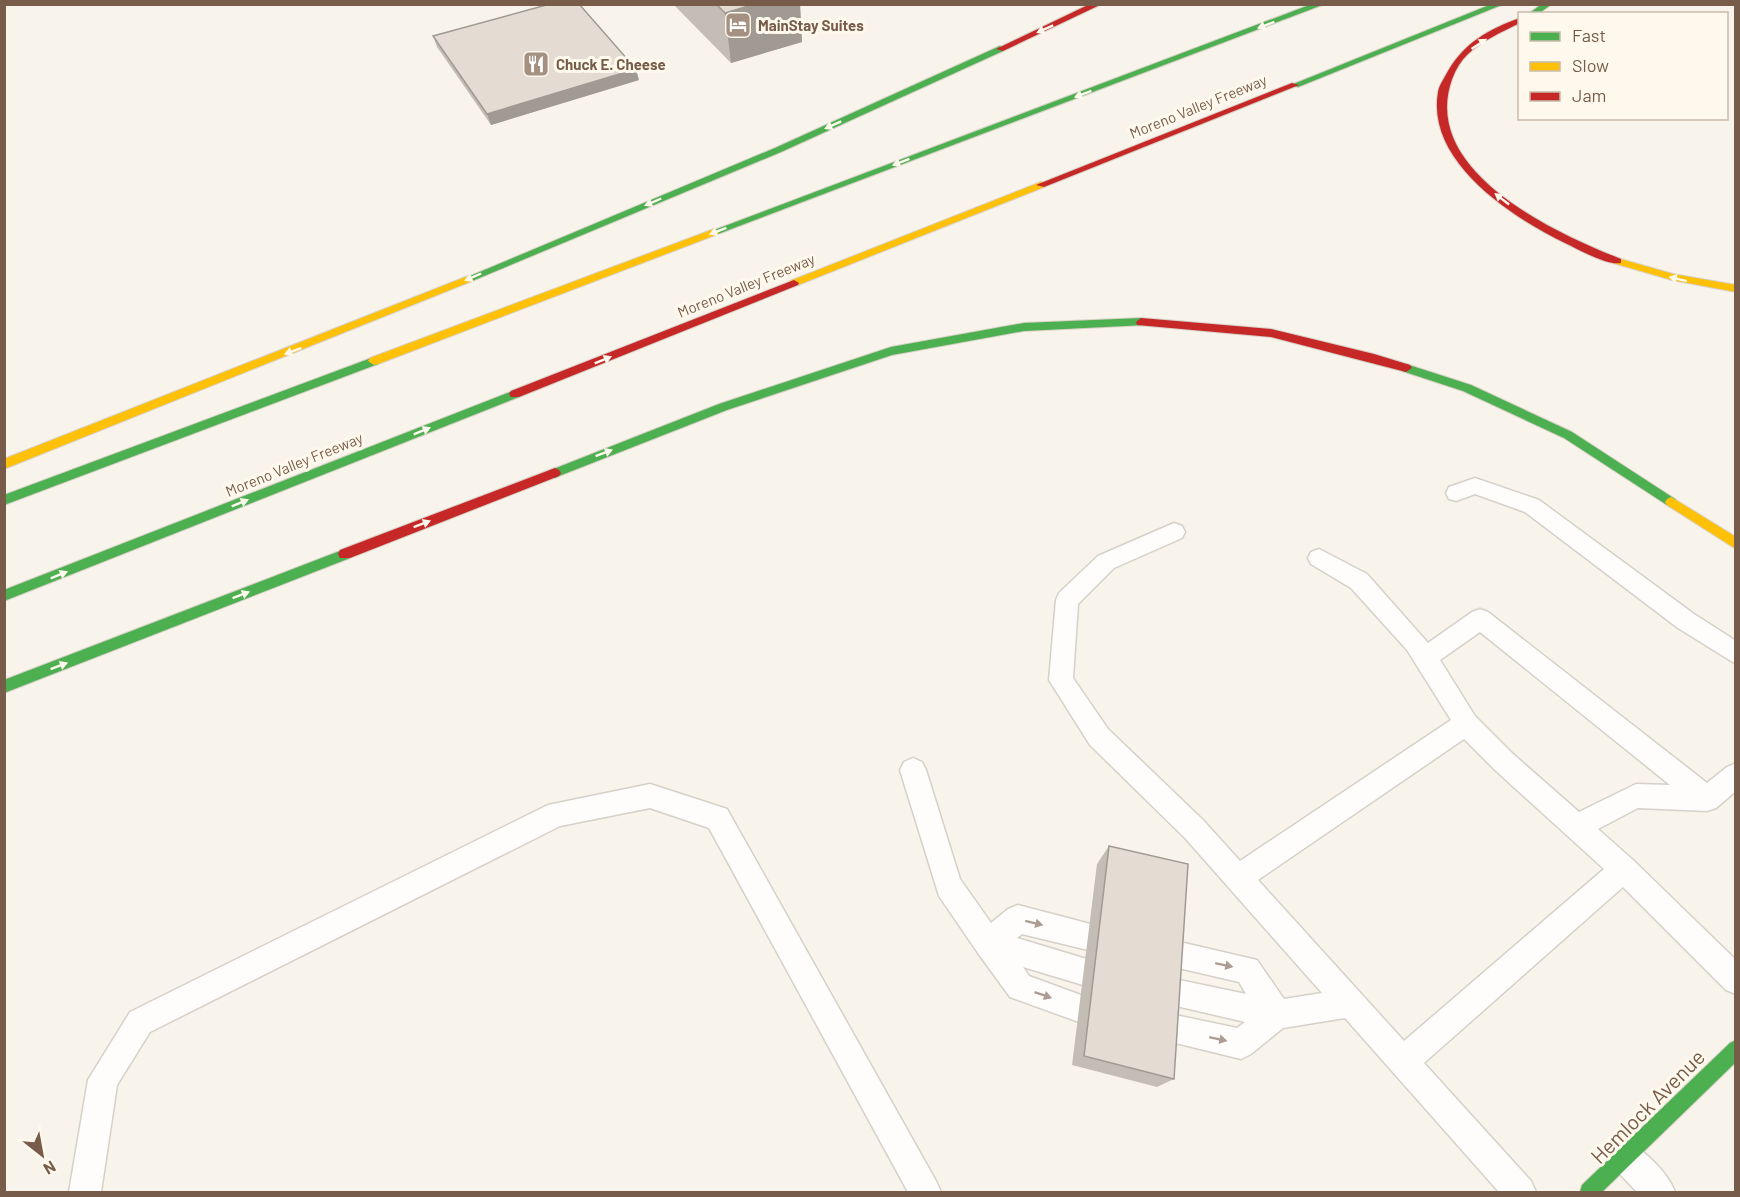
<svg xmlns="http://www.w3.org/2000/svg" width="1740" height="1197" font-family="Barlow,sans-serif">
	<rect width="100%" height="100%" fill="#f8f4eb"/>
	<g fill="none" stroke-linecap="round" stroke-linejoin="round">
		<defs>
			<g id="lane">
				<polygon points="1475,478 1539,500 1694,614 1736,641 1736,664 1678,628 1525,512 1475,494 1456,501 1449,499 1446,493 1449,487"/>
				<path d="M1174,523L1182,526L1185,532L1182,538L1114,568L1078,604L1073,678L1108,729L1203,820L1240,861L1451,720L1407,650L1351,588L1311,564L1308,558L1311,552L1319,549L1367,574L1428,643L1472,612L1480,609L1488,612L1707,783L1727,767L1736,763V791L1716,808L1707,811L1638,808L1598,829L1633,860L1736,960V994L1726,990L1623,887L1424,1063L1531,1181L1536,1192H1499L1345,1018L1283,1028L1251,1054L1241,1059L1151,1037L1146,1027L1151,1017L1161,1012L1237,1028L1245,1022L1155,1001L1151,991L1155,981L1165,977L1246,994L1239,982L1157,963L1153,953L1157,943L1167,939L1257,960L1284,999L1322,993L1185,838L1090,745L1049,680L1056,600L1059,593L1098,556ZM1480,632L1670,785L1636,784L1579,812L1513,754L1475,716L1440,660ZM1464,739L1495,770L1604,869L1404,1041L1258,880Z"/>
				<polygon points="913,758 922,762 926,770 960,879 991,923 1008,909 1018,905 1098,926 1102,936 1098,946 1088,950 1022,934 1017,938 1093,961 1097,971 1093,981 1083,985 1023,967 1029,976 1089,998 1093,1008 1089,1018 1079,1022 1010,997 978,953 939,896 900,770 904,762"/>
				<polygon points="650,784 727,809 936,1181 941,1192 908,1192 709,828 650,808 560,826 150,1032 117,1085 101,1192 69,1192 88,1080 130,1012 548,805"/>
				<path d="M1625,1141C1644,1149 1668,1173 1675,1192H1637L1614,1168L1609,1157L1614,1146Z"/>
			</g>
			<g id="fast">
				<polygon points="1312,4 1325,4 718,234 714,235 709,232"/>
				<polygon points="1492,4 1504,4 1298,87 1291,85"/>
				<polygon points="1542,4 1552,4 1538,14 1528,14"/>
				<polygon points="1000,46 1004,49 1003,51 781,152 472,281 468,282 463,279 775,148"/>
				<polygon points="1141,318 1146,322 1145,325 1024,331 892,355 727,410 559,476 555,478 549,473 551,470 719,404 891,347 1024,323"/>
				<polygon points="374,357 380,361 378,364 4,505 4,495"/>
				<polygon points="1406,364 1471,385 1572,432 1675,499 1677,502 1671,507 1667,505 1564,438 1463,391 1402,371 1402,365"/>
				<polygon points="515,390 521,394 519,397 4,601 4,590"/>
				<polygon points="345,549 350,550 352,554 350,558 4,693 4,680"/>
				<polygon points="1736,1040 1736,1062 1602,1192 1580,1192 1582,1185 1730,1043"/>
			</g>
			<g id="slow">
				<polygon points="1041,182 1044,183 1044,187 798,285 790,285 789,283 790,281"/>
				<polygon points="714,229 719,232 718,234 378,364 374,365 368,361 370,358"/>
				<polygon points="1617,258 1673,274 1736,285 1736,292 1672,280 1613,263 1613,259"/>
				<polygon points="468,276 473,279 472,281 4,469 4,459"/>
				<polygon points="1671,497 1736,537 1736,549 1667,505 1665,502 1667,499"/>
			</g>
			<g id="jam">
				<polygon points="1090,4 1102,4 1003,51 996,49"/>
				<path d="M1520,18V23C1502,32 1483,40 1468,54C1454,67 1447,89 1447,107C1447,183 1560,235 1621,259V263C1607,266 1578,249 1565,243C1512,217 1426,162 1438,92C1439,85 1445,77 1448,71C1464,43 1489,29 1520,18Z"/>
				<polygon points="1292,83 1299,85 1044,187 1036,185"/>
				<polygon points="794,280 799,283 798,285 519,397 511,397 509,394 511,391"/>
				<polygon points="1141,318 1271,329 1374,354 1410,365 1412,368 1406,372 1271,337 1137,325 1136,322"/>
				<polygon points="555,468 559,470 561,473 559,476 350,558 340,558 338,554 340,550"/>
			</g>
		</defs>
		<use href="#lane" stroke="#d6d0c8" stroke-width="3"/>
		<use href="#fast" stroke="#d7d0c7" stroke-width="2"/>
		<use href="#slow" stroke="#d7d0c7" stroke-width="2"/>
		<use href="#jam" stroke="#d7d0c7" stroke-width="2"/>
		<use href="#lane" fill="#fefdfc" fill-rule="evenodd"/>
		<use href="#fast" fill="#4caf50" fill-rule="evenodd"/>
		<use href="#slow" fill="#ffc107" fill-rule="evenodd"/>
		<use href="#jam" fill="#c62828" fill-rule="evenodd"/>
	</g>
	<g fill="#c4bdb5">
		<polygon points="673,4 800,4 802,42 731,63"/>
		<polygon points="433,36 639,80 491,125 437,47"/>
		<polygon points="1109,846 1174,1079 1157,1087 1072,1065 1097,864"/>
	</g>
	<g fill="#a09a93">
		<polygon points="755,4 800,4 802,42 731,63 725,13"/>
		<polygon points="636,69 639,80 491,125 487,114"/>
	</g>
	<g fill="#e4dcd2" stroke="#a09a93" stroke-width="1.5">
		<polygon points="550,4 579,4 636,69 487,114 433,36"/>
		<polygon points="716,4 755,4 725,13"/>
		<polygon points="1109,846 1188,864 1174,1079 1084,1056"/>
	</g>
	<defs><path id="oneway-solid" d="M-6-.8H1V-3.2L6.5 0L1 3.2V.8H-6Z" transform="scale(1.5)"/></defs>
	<g fill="#fff9ed">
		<use href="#oneway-solid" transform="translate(1266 25) rotate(159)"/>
		<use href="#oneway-solid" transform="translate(1045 29) rotate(156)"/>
		<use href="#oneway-solid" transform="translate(1479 44) rotate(-33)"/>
		<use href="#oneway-solid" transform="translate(1083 94) rotate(159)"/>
		<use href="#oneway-solid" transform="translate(833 125) rotate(156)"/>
		<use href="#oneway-solid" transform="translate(901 162) rotate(159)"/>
		<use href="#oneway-solid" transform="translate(1502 199) rotate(-142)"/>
		<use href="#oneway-solid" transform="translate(653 202) rotate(157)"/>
		<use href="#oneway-solid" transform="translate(718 231) rotate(159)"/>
		<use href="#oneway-solid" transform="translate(473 277) rotate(157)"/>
		<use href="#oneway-solid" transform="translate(1678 279) rotate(-166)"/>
		<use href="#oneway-solid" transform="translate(293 351) rotate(159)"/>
		<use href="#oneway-solid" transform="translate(603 360) rotate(-22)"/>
		<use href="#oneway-solid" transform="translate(422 431) rotate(-22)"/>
		<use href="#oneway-solid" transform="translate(604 453) rotate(-21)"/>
		<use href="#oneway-solid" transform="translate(240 503) rotate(-22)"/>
		<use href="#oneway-solid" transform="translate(422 524) rotate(-21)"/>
		<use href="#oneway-solid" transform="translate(59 575) rotate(-22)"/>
		<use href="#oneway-solid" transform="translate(241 595) rotate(-21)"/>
		<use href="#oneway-solid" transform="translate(59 666) rotate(-21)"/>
	</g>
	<g fill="#ad9c91">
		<use href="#oneway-solid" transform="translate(1034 923) rotate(14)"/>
		<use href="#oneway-solid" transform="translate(1224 965) rotate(12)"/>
		<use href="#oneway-solid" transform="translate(1043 995) rotate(19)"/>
		<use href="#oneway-solid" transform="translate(1218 1039) rotate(12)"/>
	</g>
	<defs>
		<symbol id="hotel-square" viewBox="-11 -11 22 22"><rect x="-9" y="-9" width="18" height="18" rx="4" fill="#a49182" stroke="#fff9ed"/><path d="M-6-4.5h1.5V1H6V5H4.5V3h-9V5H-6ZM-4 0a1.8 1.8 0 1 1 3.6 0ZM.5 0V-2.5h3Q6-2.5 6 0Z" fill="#fff"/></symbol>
		<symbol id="restaurant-square" viewBox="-11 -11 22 22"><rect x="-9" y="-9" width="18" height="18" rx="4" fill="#a49182" stroke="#fff9ed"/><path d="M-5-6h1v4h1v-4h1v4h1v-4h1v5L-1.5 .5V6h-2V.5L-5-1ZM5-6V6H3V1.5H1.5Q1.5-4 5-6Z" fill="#fff"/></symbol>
	</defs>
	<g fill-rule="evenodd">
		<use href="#hotel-square" x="723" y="10" width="30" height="30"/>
		<use href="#restaurant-square" x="521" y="49" width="30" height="30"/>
	</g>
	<g text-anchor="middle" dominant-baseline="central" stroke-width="6" stroke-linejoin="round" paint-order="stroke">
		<g font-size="15" font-weight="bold" fill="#775c49" stroke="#fff9ed" text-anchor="start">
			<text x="758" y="25">MainStay Suites</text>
			<text x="556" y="64">Chuck E. Cheese</text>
		</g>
		<g font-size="15" fill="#775c49" stroke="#fff9ed">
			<text transform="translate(1198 106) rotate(-22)">Moreno Valley Freeway</text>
			<text transform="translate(746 285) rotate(-22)">Moreno Valley Freeway</text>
			<text transform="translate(294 464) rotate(-22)">Moreno Valley Freeway</text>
		</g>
		<g font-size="21" fill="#775c49" stroke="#fff9ed">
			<text transform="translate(1647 1106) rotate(-45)">Hemlock Avenue</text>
		</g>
	</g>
	<rect width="1740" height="1197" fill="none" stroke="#775c49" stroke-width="12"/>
	<rect x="1518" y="12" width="210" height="108" fill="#fff9ed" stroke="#c9baab" stroke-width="1.5"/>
	<rect x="1530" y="32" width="30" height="9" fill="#4caf50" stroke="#c9baab" stroke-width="1.5"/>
	<text x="1572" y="42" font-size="18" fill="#775c49">Fast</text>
	<rect x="1530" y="62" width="30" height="9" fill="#ffc107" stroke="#c9baab" stroke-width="1.5"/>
	<text x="1572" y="72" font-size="18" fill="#775c49">Slow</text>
	<rect x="1530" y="92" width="30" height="9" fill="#c62828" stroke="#c9baab" stroke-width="1.5"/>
	<text x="1572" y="102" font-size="18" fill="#775c49">Jam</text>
	<g transform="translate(42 1155) rotate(149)" stroke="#fff9ed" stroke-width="4.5" paint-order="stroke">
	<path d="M0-4.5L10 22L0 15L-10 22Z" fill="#775c49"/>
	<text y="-9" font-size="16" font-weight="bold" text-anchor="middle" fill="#775c49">N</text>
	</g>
</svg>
